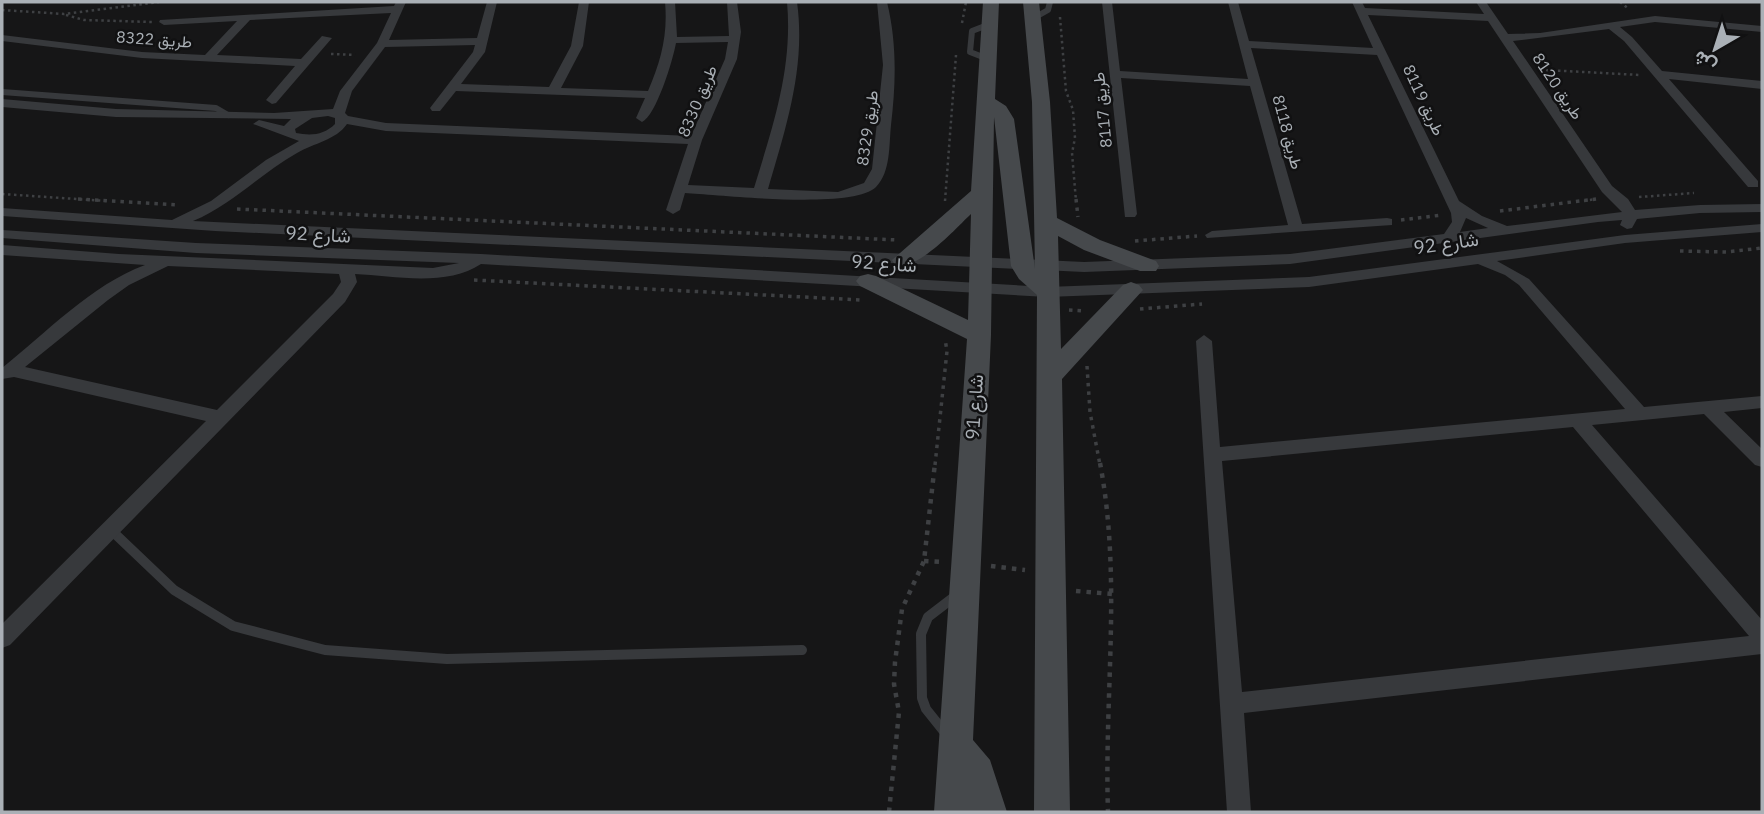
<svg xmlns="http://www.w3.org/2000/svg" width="1764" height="814" font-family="'IBM Plex Sans',Vazirmatn,sans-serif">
	<rect width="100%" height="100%" fill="#161617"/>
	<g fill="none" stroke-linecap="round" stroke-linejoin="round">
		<g stroke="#3e4043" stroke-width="2.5" stroke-dasharray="2.5 3.5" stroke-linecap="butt">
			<polyline points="1620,2 1629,9"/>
			<polyline points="2,10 64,14 159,2"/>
			<polyline points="66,15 84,20 152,22"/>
			<polyline points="1060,17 1066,91 1073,110 1075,138 1072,153 1076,201"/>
			<polyline points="962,23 966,2"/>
			<polyline points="331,54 355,55"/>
			<polyline points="1546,70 1640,75"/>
			<polyline points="2,194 106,201"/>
			<polyline points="1639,197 1694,193"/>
			<polyline points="945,201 956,55"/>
			<polyline points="1584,201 1596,199"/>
		</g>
		<g stroke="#3e4043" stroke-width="3.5" stroke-dasharray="3.5 5" stroke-linecap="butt">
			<polyline points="78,199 178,205"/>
			<polyline points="1076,199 1078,217"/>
			<polyline points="237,209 897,240"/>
			<polyline points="1500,211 1596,199"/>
			<polyline points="1401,220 1442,215"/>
			<polyline points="1135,241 1197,236"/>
			<polyline points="1680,251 1726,252 1762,248"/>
			<polyline points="474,280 861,300"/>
			<polyline points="1140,309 1202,304"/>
			<polyline points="1069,310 1085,311"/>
			<polyline points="1087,366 1090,412 1100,465"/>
			<polyline points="935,465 947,351 945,339"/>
		</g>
		<g stroke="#3e4043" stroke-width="4.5" stroke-dasharray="4.5 6" stroke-linecap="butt">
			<path d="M1100,463C1122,579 1104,695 1108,812"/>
			<polyline points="924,561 942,562"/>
			<polyline points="991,566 1025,570"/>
			<polyline points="1076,591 1112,594"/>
			<polyline points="889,812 899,712 894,684 895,662 902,609 924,561 935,463"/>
		</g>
		<g stroke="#37393c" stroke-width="6">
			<polyline points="1032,19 1048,10 1050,2"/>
			<polyline points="988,59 970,52 972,31 990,24"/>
			<polyline points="2,92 216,108 228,115"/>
		</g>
		<g stroke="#37393c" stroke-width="10">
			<polyline points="111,530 174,590 233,626 325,650 447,659 802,650"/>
			<polyline points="946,734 926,709 922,698 921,634 928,617 958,594"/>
		</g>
		<g fill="#37393c" fill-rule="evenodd">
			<path d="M396,2H406L389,40L477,38L487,2H497L485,52L461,84L549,87L571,46L579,2H589L583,46L561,88L648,91C661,61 668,35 665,2H675L677,37L729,36L727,2H737L741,32L737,59L702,140L688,185L754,188C773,126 793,68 787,2H797C806,67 786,127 768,189L838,192L864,183L872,169L883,65L877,2H887C897,43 896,83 891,125C889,144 891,172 876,187C853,210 722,195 685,193L680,210L673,214L666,210L688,144L386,131L347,124C336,140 314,143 297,153C261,173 232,205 193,221L1084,262L1290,254L1444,234L1452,222L1451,213L1377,55L1251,48L1302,224L1387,218L1392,219V225L1207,238L1205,235L1212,231L1288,225L1250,86L1121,78L1137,214L1135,217H1125L1102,2H1112L1120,71L1248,79L1228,2H1238L1249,41L1373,48L1352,2H1362L1365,8L1484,14L1476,2H1486L1508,34L1540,33L1655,16L1762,26V32L1655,22L1620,27L1632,37L1662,71L1762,81V89L1669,79L1758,181V187H1748L1624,41L1609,29L1513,41L1612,186L1628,199L1635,210L1700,205L1762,204V212L1700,213L1637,219L1632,228L1627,229L1620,225L1622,220L1598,222L1290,264L1084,272L215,231L2,216V208L172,220L211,201L266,160L299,141L253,124L259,120L284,126L291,119L116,117L2,107V99L116,109L274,113L333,109L340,91L377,43L391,13L250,20L217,55L301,59L322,36L332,38L276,103L272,104L266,100L295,66L142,58L2,41V35L142,52L205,55L237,21L164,25L159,22L160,20L394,6ZM1368,15L1488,21L1602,192L1622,212L1507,226L1482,216L1459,201ZM728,42L725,59L691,136L386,123L348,116L345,113L352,91L385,47L475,45L473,52L430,108L432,111H440L456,91L645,98L636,118L642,122C656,116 673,60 676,43ZM328,116L335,118V124C324,135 311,136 296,133L295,129L312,118ZM1466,218L1488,228L1460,232Z"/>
			<path d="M1762,224V232L1625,243L1497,261L1529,279L1644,407L1762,396V408L1724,412L1762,449V467L1755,465L1704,414L1592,425L1762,620V654L1244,713L1251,812H1227L1196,341L1204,335L1212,341L1220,447L1625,409L1519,285L1505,275L1478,264L1309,287L1047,297L481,264C447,287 394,276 355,274L357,282L345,302L10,645L2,648V624L206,421L14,377L2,379V368C46,333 91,285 145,265L2,255V245L119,254L433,268L459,263L196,253L2,238V230L196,243L481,254L1047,287L1309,277L1625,235ZM168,266L339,274L341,282L333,294L217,410L25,367L108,300L129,285ZM1573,427L1749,636L1242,692L1222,461Z"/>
		</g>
		<path fill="#46494c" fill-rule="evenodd" d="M983,2H999L995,99L1006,106L1014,119L1035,269L1032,102L1023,2H1039L1050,102L1057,218L1100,240L1156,261L1159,266L1156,271H1140L1084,250L1058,236L1061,349L1123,285L1131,282L1139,285L1143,290L1062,379L1070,812H1034L1037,295L1019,279L1011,266L994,117L991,335L973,740L990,760L1007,812H934L967,339L860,286L856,281L860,276L868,274L876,276L968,320L971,214C955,229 918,271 895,265L892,260L971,191Z"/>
	</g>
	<g text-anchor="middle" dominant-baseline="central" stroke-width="5" stroke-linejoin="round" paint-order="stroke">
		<g font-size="16" fill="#aab0b6" stroke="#111112">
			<text transform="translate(154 39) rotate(4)">طريق 8322</text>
			<text transform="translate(1558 86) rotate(56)">طريق 8120</text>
			<text transform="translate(1424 100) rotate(65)">طريق 8119</text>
			<text transform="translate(697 101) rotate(-67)">طريق 8330</text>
			<text transform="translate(1102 110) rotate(-96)">طريق 8117</text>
			<text transform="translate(867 128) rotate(-82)">طريق 8329</text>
			<text transform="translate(1288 132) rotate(75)">طريق 8118</text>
		</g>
		<g font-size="19" fill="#aab0b6" stroke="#111112">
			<text transform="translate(318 234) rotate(3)">شارع 92</text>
			<text transform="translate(1446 243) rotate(-8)">شارع 92</text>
			<text transform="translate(884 263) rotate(4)">شارع 92</text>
			<text transform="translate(974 407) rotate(-86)">شارع 91</text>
		</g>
	</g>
	<rect width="1764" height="814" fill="none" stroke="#aab0b6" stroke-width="7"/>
	<g transform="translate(1715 49) rotate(219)" stroke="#111112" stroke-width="5" paint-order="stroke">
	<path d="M0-5L12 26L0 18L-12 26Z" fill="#aab0b6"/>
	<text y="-10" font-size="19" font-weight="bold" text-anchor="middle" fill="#aab0b6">ش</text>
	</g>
</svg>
